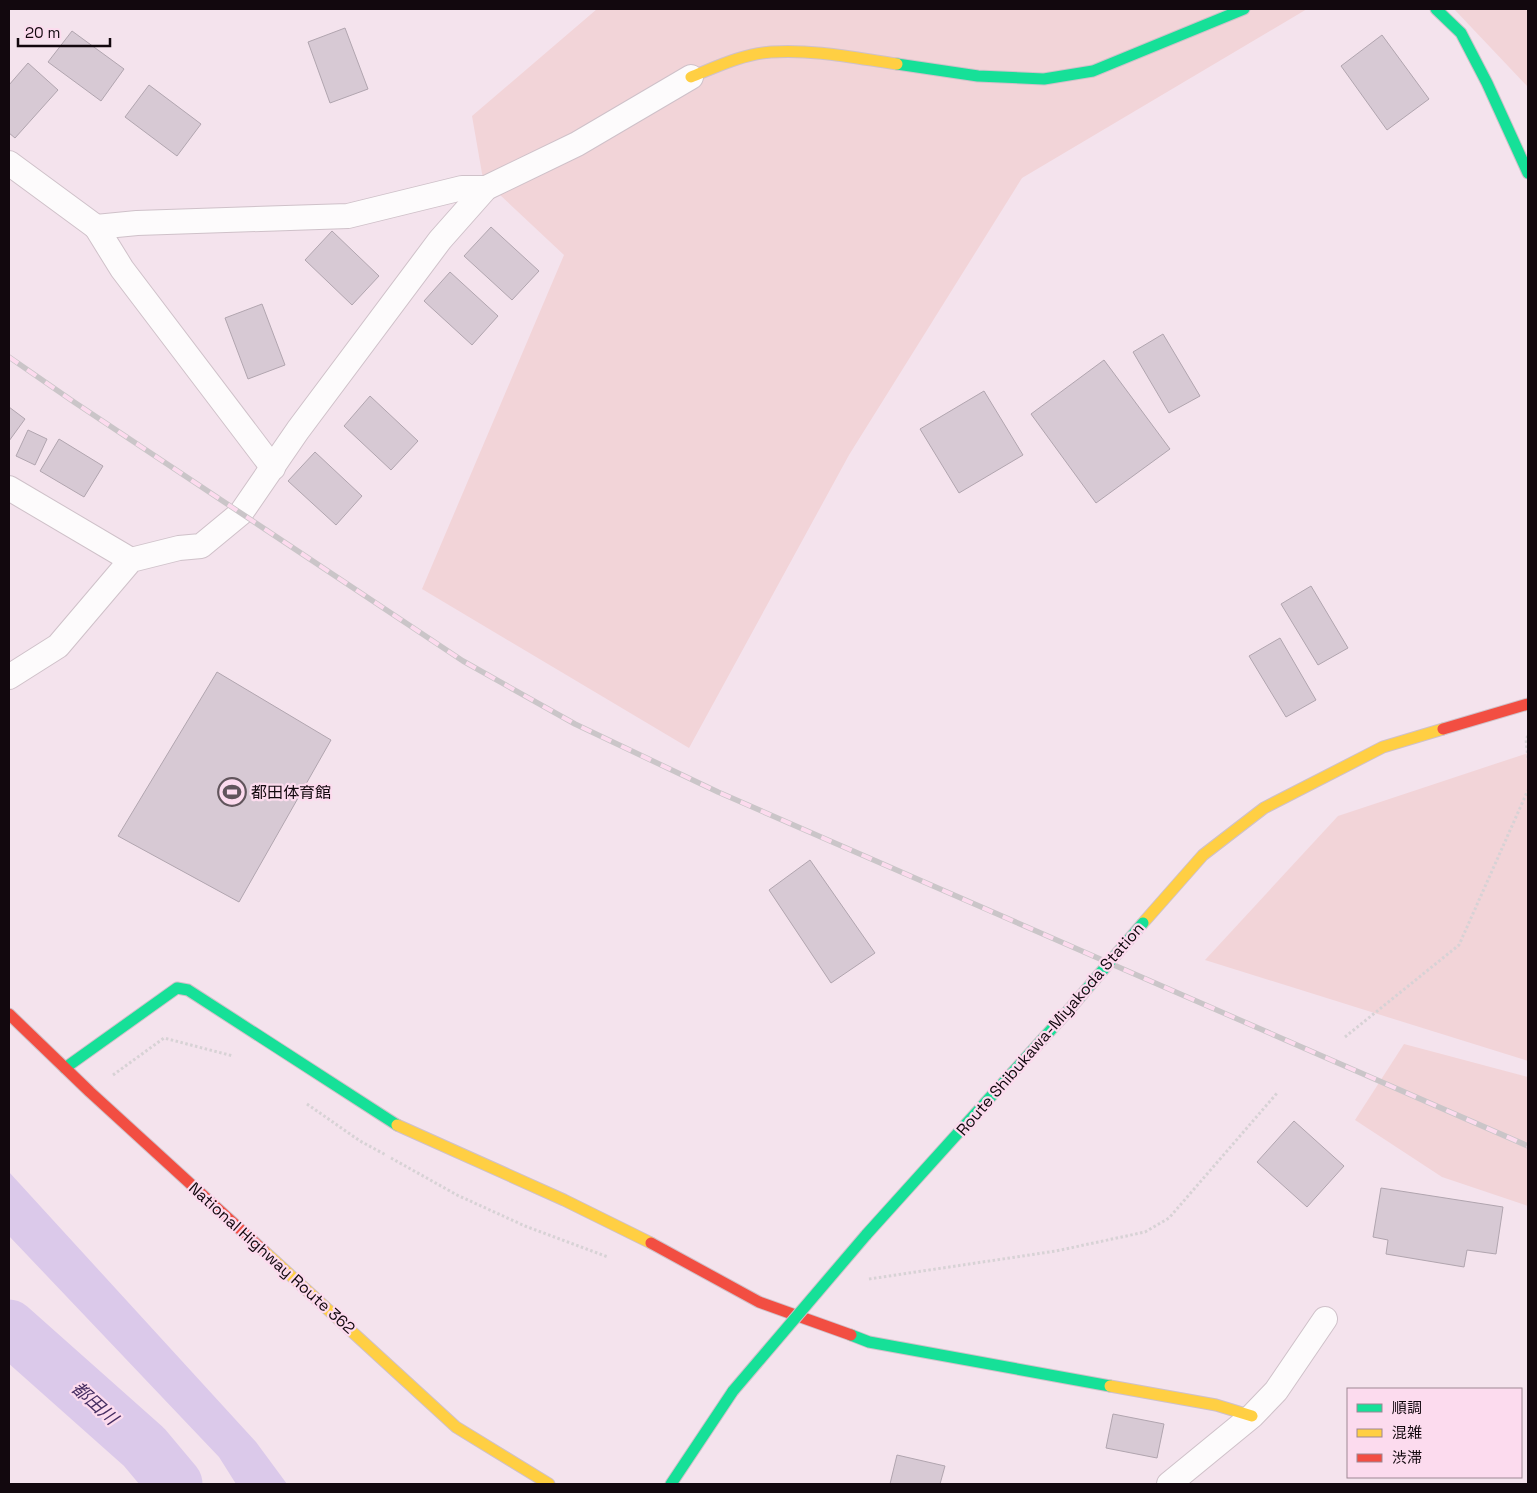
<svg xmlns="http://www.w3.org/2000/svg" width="1537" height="1493" font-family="'Space Grotesk','Noto Sans JP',sans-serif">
	<rect width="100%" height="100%" fill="#f4e3ed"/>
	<g fill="#f2d4d8">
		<polygon points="597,9 1307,9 1022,178 849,455 689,748 422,589 564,255 483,179 472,116"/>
		<polygon points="1454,9 1528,9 1528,87"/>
		<polygon points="1528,753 1528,1061 1205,960 1338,816"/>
		<polygon points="1404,1044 1528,1077 1528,1206 1442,1177 1355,1120"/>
	</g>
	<polygon fill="#dbc9ea" points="9,1172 256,1442 287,1484 236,1484 219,1457 9,1236"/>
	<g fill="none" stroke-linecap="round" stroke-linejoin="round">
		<polyline stroke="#dbc9ea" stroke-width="55" points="9,1327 144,1447 175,1484"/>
	</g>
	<g fill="#d7c9d4" stroke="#b1a5af">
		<polygon points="345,28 368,89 330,103 308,42"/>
		<polygon points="72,31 124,69 101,101 48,62"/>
		<polygon points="1382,35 1429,99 1387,130 1341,66"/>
		<polygon points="28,63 58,90 15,138 9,133 9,85"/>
		<polygon points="149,85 201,124 177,156 125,117"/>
		<polygon points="491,227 539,271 512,300 464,256"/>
		<polygon points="332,231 379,276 352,305 305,260"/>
		<polygon points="450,272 498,316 472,345 424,301"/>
		<polygon points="262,304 285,365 248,379 225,318"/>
		<polygon points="1163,334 1200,396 1169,413 1133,352"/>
		<polygon points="1104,360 1170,449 1096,503 1031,414"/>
		<polygon points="984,391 1023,455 959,493 920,429"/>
		<polygon points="370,396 418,441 391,470 344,426"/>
		<polygon points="9,407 25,419 9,441"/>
		<polygon points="28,430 47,439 35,465 16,456"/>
		<polygon points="59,439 103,466 84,497 40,471"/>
		<polygon points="315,452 362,496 336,525 288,481"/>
		<polygon points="1311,586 1348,648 1318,665 1281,604"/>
		<polygon points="1280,638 1316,700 1286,717 1249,656"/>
		<polygon points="217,672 331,740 239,902 118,836"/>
		<polygon points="810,860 875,953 831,983 769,890"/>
		<polygon points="1294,1121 1344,1166 1307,1207 1257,1162"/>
		<polygon points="1381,1188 1503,1207 1496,1254 1467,1250 1464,1267 1386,1254 1388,1240 1373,1237"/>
		<polygon points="1113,1414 1164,1424 1157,1458 1106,1448"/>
		<polygon points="897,1455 945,1466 940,1484 890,1484"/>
	</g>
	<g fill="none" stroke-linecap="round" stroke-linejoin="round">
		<defs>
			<g id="street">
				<polyline points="9,163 96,227 137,223 348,216 462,188 486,188"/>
				<polyline points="96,227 122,269 273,468"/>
				<polyline points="9,488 131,560"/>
				<polyline points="9,677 58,646 131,560 179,548 201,546 241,513 298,430 440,240 486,188 577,144 691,77"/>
				<polyline points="1169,1484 1252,1416 1276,1391 1325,1319"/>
			</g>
			<g id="fast">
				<polyline points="1436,9 1461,33 1487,83 1528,173"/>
				<polyline points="897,64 978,76 1044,79 1093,71 1244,9"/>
				<polyline points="65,1068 177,988 188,990 397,1125"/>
				<polyline points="866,1235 1068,1011"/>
				<polyline points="851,1335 869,1342 1110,1386"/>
				<polyline points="671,1484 733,1391"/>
			</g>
			<g id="slow">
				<path d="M691,77C716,67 743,54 771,52C813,49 855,58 897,64"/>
				<polyline points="1143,923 1203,855 1264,808 1383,747 1443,729"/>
				<polyline points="397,1125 564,1200 651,1243"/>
				<polyline points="264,1251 456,1427 549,1484"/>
				<polyline points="1110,1386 1216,1405 1252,1416"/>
			</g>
			<g id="jam">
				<polyline points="1443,729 1528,704"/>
				<polyline points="9,1014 90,1092 264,1251"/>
				<polyline points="651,1243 759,1302 851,1335"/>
			</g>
		</defs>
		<use href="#street" stroke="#cfc1c9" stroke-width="26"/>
		<use href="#fast" stroke="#cfc1c9" stroke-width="13"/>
		<use href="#slow" stroke="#cfc1c9" stroke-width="13"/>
		<use href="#jam" stroke="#cfc1c9" stroke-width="13"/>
		<g stroke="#d7d2d5" stroke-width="3" stroke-dasharray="2.5 2.5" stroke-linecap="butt">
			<polyline points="1528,736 1526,739 1528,759"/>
			<polyline points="1345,1037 1459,945 1528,790"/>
			<polyline points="113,1075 164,1038 233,1056"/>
			<polyline points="307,1104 360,1141 386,1155"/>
			<polyline points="391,1158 457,1195 525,1226 608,1257"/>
			<polyline points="869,1279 1056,1251 1145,1232 1169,1218 1278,1092"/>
		</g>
		<use href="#street" stroke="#fdfbfc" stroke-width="24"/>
		<use href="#fast" stroke="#16e098" stroke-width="11"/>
		<use href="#slow" stroke="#ffcf43" stroke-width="11"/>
		<use href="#jam" stroke="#f24e42" stroke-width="11"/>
		<defs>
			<polyline id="rail" points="9,357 74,402 463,661 575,724 718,792 1528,1146"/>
		</defs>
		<use href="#rail" stroke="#cac5c8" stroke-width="5.5"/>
		<use href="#rail" stroke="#fcdbee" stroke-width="4" stroke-dasharray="11" stroke-linecap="butt"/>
		<defs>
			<g id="fast-bridge">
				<polyline points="1068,1011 1143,923"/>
				<polyline points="733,1391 866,1235"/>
			</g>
		</defs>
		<use href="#fast-bridge" stroke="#cfc1c9" stroke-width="13" stroke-linecap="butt"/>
		<use href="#fast-bridge" stroke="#16e098" stroke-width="11"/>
	</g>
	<defs>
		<symbol id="stadium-ring" viewBox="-11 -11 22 22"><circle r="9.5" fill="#fcdbee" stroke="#61555c" stroke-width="1.5"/><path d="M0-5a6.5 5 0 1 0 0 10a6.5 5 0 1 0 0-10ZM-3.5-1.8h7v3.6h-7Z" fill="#61555c"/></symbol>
	</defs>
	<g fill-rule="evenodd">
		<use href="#stadium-ring" x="216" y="776" width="32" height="32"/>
	</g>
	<g text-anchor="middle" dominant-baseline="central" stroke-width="4.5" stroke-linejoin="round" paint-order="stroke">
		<g font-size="16" fill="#12080e" stroke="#fcdbee" text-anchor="start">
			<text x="251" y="792">都田体育館</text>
		</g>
		<g font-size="16" fill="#12080e" stroke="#fcdbee">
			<text transform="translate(1050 1029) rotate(-49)">Route Shibukawa-Miyakoda Station</text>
			<text transform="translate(272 1258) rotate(42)">National Highway Route 362</text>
		</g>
		<g font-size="18" font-style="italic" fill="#472e62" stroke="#fcdbee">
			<text transform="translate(95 1403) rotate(42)">都田川</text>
		</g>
	</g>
	<rect width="1537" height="1493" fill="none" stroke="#12080e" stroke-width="20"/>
	<rect x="1347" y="1388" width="175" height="90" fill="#fcdbee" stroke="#9e8794"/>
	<rect x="1357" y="1404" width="25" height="8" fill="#16e098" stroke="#9e8794"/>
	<text x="1392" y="1413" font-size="15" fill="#12080e">順調</text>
	<rect x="1357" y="1429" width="25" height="8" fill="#ffcf43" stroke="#9e8794"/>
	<text x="1392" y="1438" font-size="15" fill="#12080e">混雑</text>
	<rect x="1357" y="1454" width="25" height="8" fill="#f24e42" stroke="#9e8794"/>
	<text x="1392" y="1463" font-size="15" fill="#12080e">渋滞</text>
	<path d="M18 38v8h92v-8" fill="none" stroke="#12080e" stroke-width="2.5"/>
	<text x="25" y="38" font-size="15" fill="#12080e" stroke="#fcdbee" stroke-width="4" paint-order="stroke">20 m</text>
</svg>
